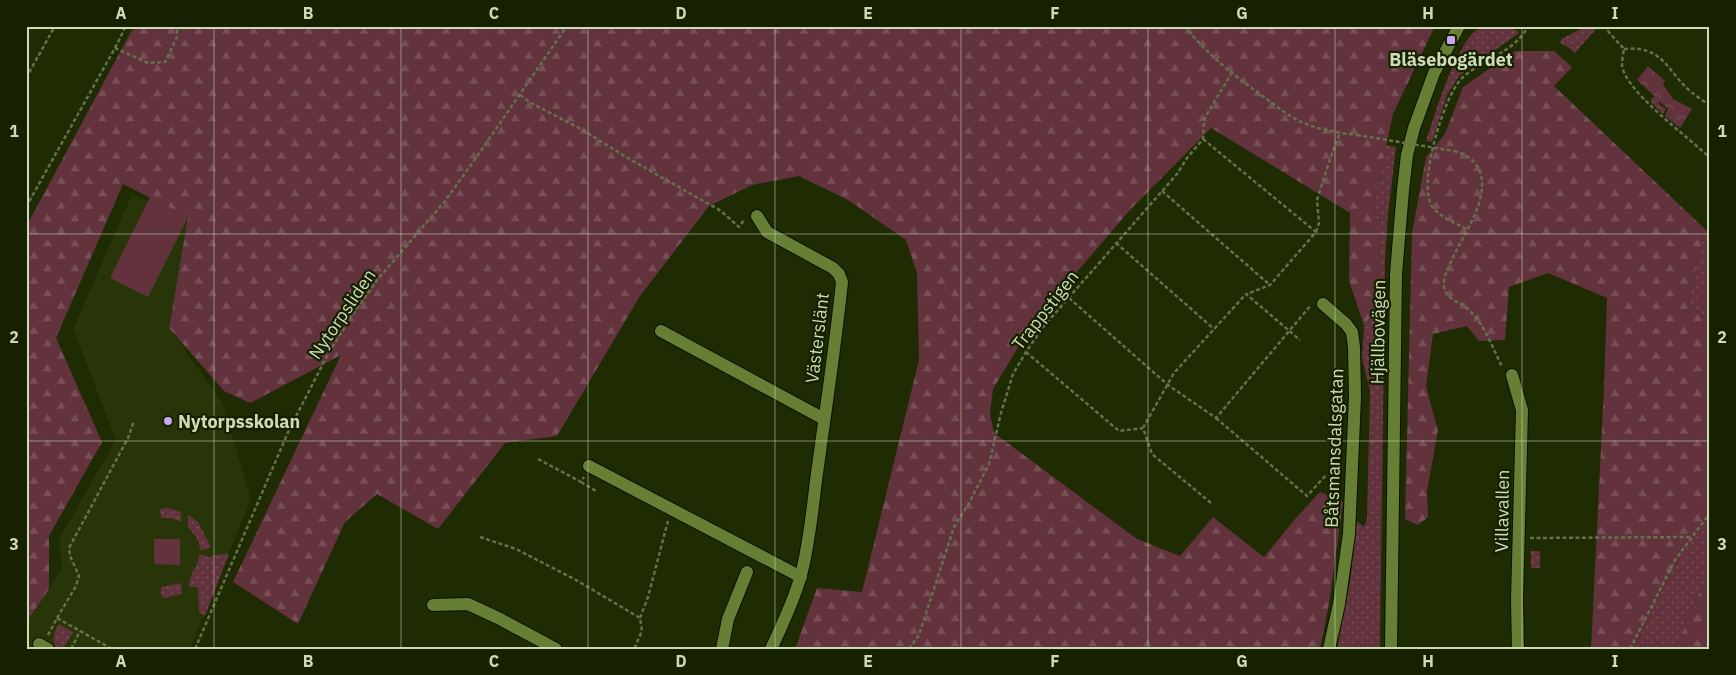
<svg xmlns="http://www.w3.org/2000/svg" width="1736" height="675" font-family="'IBM Plex Sans',sans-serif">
	<defs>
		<pattern id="grass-dots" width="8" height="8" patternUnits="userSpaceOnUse" patternTransform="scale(1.25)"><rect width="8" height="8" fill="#62323d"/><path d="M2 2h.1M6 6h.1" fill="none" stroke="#774f57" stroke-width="1.8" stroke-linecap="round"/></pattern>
		<pattern id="forest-firs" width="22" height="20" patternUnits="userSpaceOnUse" patternTransform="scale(1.25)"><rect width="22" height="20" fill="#62323d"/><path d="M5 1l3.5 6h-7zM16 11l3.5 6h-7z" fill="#774f57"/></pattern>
		<pattern id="park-crowns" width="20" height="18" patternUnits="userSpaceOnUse" patternTransform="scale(1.25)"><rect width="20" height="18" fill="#62323d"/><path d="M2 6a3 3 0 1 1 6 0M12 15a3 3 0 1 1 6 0" fill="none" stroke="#774f57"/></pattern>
	</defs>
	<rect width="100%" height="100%" fill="#1e2b03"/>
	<polygon fill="#273508" points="132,194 188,217 169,328 222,402 251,499 190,649 26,649 26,624 62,568 59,539 116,440 73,329"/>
	<g fill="url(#grass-dots)">
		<path d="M1485,26H1505L1518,31L1519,33L1459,76L1447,95L1432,142L1426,141C1435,114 1454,50 1475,31C1477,29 1482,28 1485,26Z"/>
		<polygon points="1587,26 1597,28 1575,53 1568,47 1561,44 1560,41 1563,38"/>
		<polygon points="1662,88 1659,104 1666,109 1663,114 1650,101"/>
		<polygon points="1386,145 1396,147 1388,214 1385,260 1380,649 1337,649 1351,575 1357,521 1364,527 1367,519 1370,390 1362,358 1364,325 1376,310 1379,243 1374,203"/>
		<polygon points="1705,229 1710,233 1710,322 1688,303"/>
		<polygon points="170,508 181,512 181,522 171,518 161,518 160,509"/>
		<polygon points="1710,510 1710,570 1684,625 1681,649 1634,649 1671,572"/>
		<polygon points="188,515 198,522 211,547 201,551 197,538 188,527"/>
		<rect x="1531" y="551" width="9" height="17"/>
		<path d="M229,554L205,616L199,612L198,587H189C189,572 198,570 199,555H206L207,557H211L212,555Z"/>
		<polygon points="181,583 182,594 165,598 161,596 161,587"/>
		<path d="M59,624L73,632L63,649H57C51,639 54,633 59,624Z"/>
	</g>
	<g fill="url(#forest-firs)">
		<polygon points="134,26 1435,26 1393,114 1374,203 1379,243 1376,310 1364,325 1349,281 1350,213 1211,128 1129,211 1031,326 993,389 990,414 994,433 1137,539 1180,556 1213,517 1264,557 1295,519 1320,492 1343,502 1329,604 1320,649 795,649 817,588 862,592 919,360 917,273 906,240 848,200 799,176 752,185 709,206 640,296 557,436 505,443 438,529 377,494 345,522 298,624 233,582 341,355 250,403 224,391 169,328 188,217 123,184 56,338 102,442 49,536 49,589 26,623 26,227"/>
		<polygon points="1515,51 1554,51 1572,67 1554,86 1705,229 1688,303 1710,322 1710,510 1671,572 1634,649 1591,649 1604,387 1607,298 1548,273 1509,287 1505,340 1479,341 1467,326 1433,334 1426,387 1438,430 1427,491 1428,517 1418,525 1405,519 1412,233 1426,157 1445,134 1463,87"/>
		<polygon points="1710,570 1710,649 1681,649 1684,625"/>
	</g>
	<polygon fill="url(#park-crowns)" points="1648,66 1665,81 1663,84 1673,99 1692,109 1680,128 1665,116 1668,109 1637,80"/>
	<g fill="#62323d">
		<polygon points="150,197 188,217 148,297 110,278"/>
		<polygon points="1710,284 1710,309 1697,299"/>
		<polygon points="154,539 180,539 180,565 154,564"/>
	</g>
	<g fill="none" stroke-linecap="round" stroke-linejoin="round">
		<defs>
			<g id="minor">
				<path d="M757,216L767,232L833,268L839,274L842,282C836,341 827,400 819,459C813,498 811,538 801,575C794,601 782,625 771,649"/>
				<polyline points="1323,304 1346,324 1352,332 1354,347 1355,397 1349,534 1339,604 1329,649"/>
				<polyline points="661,331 824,419"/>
				<polyline points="1512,375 1522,410 1517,600 1518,649"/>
				<polyline points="589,466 801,577"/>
				<polyline points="433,605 468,604 498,618 556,649"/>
				<polyline points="39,644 48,649"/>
				<polyline points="722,649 728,619 747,572"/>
				<polyline points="1391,649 1396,274 1403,190 1407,155 1414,128 1434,73 1459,26"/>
			</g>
		</defs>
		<use href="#minor" stroke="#0a1200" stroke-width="14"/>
		<g stroke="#64714b" stroke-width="2.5" stroke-dasharray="4 2.5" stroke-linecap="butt">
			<polyline points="1012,26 1022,29 1046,26"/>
			<path d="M1184,26C1209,56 1237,78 1268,100C1279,108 1291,118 1304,123C1321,130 1339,133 1357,135"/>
			<path d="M1609,26L1606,29L1624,49C1623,54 1622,60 1622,65C1625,92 1690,138 1710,158"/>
			<polyline points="115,48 126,26"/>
			<path d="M1624,49C1663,45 1667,71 1690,91C1696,96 1703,101 1710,105"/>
			<polyline points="26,78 55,26"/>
			<polyline points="520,95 531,103 581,129 626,157 721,211 739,227 744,220"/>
			<polyline points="1203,139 1316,232 1270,285 1247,294"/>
			<path d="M1454,151C1466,154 1475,160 1480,172C1490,201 1461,237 1450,264C1447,271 1443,278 1444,285C1445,301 1461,301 1470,311C1485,326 1493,348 1502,367"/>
			<polyline points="1162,191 1270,285"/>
			<polyline points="26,207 115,48 148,63 165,62 177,37 177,26"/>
			<path d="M1466,229C1456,223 1439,217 1432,206C1417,185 1444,94 1463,77C1483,60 1516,51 1528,26"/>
			<polyline points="1316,232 1319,223 1317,200 1330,159 1340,133"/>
			<polyline points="1116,243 1214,329"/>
			<polyline points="1069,298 1168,385 1216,418 1311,305"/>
			<polyline points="1026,352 1119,431 1143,428"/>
			<polyline points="1216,418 1307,496 1326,475"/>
			<polyline points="538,459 581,482 584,477"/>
			<polyline points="581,482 596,491"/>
			<polyline points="1211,503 1152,454 1143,428 1174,373 1246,294 1300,340"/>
			<polyline points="480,537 516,549 576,580 640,618 642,631 634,649"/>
			<polyline points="1530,538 1691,537"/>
			<polyline points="57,618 76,586 79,576 70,556 69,548 128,438 134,421"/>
			<polyline points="640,618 648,597 668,521"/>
			<polyline points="48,635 57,618 112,649"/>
			<polyline points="71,649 80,631"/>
			<polyline points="195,649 289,430 327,356 351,317 378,279 445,201 478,155 567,26"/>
			<polyline points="909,649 919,635 954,527 969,503 989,464 1001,413 1013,374 1026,352 1044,326 1177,174 1187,158 1203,139 1204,119 1231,74"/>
			<polyline points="1630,649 1675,560 1710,513"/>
		</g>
		<use href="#minor" stroke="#667f35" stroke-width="12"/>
		<polyline stroke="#64714b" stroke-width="2.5" stroke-dasharray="4 2.5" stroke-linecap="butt" points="1357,135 1454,151"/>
	</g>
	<path fill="none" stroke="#cddcb7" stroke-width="1" stroke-opacity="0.55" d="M214,26V649M401,26V649M588,26V649M775,26V649M961,26V649M1148,26V649M1335,26V649M1522,26V649M26,234H1710M26,441H1710"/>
	<g fill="#c8a6ef" stroke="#152100" stroke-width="2">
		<rect x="1446" y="35" width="10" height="10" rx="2.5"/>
		<circle cx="168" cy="421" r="5"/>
	</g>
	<g text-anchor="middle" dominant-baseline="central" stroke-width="4.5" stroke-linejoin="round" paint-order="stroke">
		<g font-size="18" font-weight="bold" fill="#cddcb7" stroke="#152100">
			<text x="1451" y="59">Bläsebogärdet</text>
			<text x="178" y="421" text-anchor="start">Nytorpsskolan</text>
		</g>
		<g font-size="18" fill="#cddcb7" stroke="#152100">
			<text transform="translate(1045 310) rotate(-52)">Trappstigen</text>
			<text transform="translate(342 314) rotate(-56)">Nytorpsliden</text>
			<text transform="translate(1378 332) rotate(-89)">Hjällbovägen</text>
			<text transform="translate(817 338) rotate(-83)">Västerslänt</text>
			<text transform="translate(1334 448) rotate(-88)">Båtsmansdalsgatan</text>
			<text transform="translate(1502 511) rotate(-89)">Villavallen</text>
		</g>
	</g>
	<rect width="1736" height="675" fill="none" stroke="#152100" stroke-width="55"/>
	<rect x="28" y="28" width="1680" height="620" fill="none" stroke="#cddcb7" stroke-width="2"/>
	<g font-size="16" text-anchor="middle" font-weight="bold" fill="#cddcb7">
		<text x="121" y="19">A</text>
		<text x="308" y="19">B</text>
		<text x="494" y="19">C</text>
		<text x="681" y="19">D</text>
		<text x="868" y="19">E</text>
		<text x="1055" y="19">F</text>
		<text x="1242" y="19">G</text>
		<text x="1428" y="19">H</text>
		<text x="1615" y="19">I</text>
		<text x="14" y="137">1</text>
		<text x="1722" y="137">1</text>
		<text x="14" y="343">2</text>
		<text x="1722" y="343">2</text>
		<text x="14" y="550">3</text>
		<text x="1722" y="550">3</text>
		<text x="121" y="667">A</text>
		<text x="308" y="667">B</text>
		<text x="494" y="667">C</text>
		<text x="681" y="667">D</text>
		<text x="868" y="667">E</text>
		<text x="1055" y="667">F</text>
		<text x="1242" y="667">G</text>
		<text x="1428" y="667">H</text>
		<text x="1615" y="667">I</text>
	</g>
</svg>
